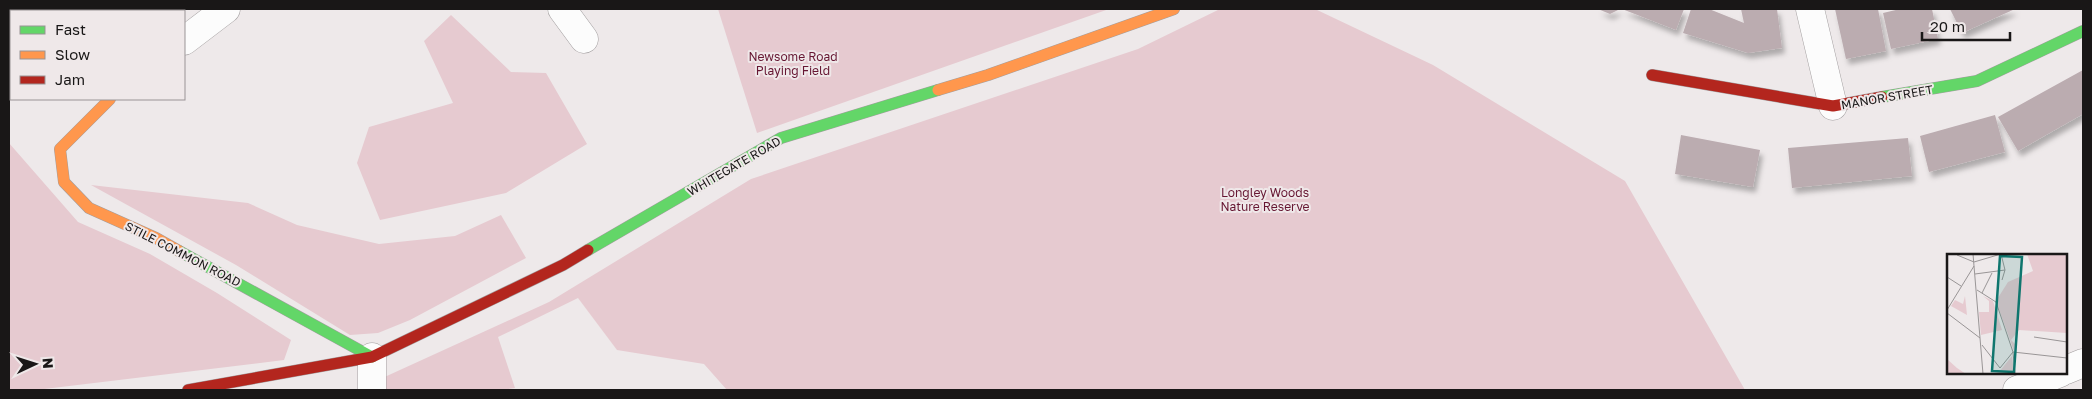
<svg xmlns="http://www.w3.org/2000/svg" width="2092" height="399" font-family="'Golos Text',sans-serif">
	<defs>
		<filter id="shadow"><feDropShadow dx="3" dy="5.5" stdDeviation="2.5" flood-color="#0004"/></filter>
	</defs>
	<rect width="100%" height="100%" fill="#eee9ea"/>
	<g fill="#e6cad0">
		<polygon points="718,9 1109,9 757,133"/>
		<polygon points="1220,9 1315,9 1433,65 1625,181 1745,390 727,390 704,364 617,350 578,298 498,337 515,388 502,390 379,390 378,380 549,302 751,179 1138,49"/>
		<polygon points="451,15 511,72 546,73 587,144 506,193 380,220 357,163 369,127 453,103 424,41"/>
		<polygon points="9,143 78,222 150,254 217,293 291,340 284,360 36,390 9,390"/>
		<polygon points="91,185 248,203 297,225 379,244 455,236 501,215 526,258 410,320 378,333 350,335 236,265"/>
	</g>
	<g fill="#bbacb0" filter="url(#shadow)">
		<polygon points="1598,9 1620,9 1610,14"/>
		<polygon points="1622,9 1684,9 1676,30"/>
		<polygon points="1691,9 1709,9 1744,23 1741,9 1777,9 1782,48 1748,53 1683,33"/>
		<polygon points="1835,9 1878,9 1886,51 1846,59"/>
		<polygon points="1900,9 1932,9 1938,39 1891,49 1883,13"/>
		<polygon points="1950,9 2015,9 1962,33"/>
		<polygon points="2083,70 2083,114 2018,151 1998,117"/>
		<polygon points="1995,115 2005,152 1929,172 1920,136"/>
		<polygon points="1681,135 1760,150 1753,187 1675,174"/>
		<polygon points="1908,138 1912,176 1792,188 1788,148"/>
	</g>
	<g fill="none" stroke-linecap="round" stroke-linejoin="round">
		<defs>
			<g id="street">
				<polyline points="562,9 584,39"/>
				<polyline points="1810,9 1833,106"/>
				<polyline points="184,41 226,9"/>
				<polyline points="2066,370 2083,363"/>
				<polyline points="372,390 372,357"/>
				<polyline points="2017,390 2060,373"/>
			</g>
			<g id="fast">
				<polyline points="1882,97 1977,81 2083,31"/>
				<polyline points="588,250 781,138 938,90"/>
				<polyline points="179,251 372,357"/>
			</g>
			<g id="slow">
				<polyline points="938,90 988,75 1174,9"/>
				<polyline points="110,99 60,149 64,182 89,208 156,238 179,251"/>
			</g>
			<g id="jam">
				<polyline points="1652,75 1833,106 1882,97"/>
				<polyline points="188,390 372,357 563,265 588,250"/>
			</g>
		</defs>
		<use href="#street" stroke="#a29e9f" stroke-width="29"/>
		<use href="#fast" stroke="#a29e9f" stroke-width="12"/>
		<use href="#slow" stroke="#a29e9f" stroke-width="12"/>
		<use href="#jam" stroke="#a29e9f" stroke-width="12"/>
		<use href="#street" stroke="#fcfcfc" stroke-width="28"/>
		<use href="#fast" stroke="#63d668" stroke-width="11"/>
		<use href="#slow" stroke="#ff974d" stroke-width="11"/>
		<use href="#jam" stroke="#b3261e" stroke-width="11"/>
	</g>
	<g text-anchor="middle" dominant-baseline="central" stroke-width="4" stroke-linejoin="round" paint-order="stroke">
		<g font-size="12" fill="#661632" stroke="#efe8e9">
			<text x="793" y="56">Newsome Road<tspan x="793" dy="14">Playing Field</tspan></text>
			<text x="1265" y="192">Longley Woods<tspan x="1265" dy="14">Nature Reserve</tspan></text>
		</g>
		<g font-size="12" fill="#191717" stroke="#efe8e9">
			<text transform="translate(1887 97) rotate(-10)">MANOR STREET</text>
			<text transform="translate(734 166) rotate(-30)">WHITEGATE ROAD</text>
			<text transform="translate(183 254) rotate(27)">STILE COMMON ROAD</text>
		</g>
	</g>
	<g transform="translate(1947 254)">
		<rect width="120" height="120" fill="#eee9ea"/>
		<path d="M80,0H120V79L72,76L64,86L68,90L67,97L49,47L61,28L86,17ZM18,42L20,61L4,52L8,46L16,50ZM36,42L46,47L55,76L34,81L32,58H42V47ZM65,102L67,120H45L52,118ZM0,105L10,114L19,120H0Z" fill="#e6cad0"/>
		<path fill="none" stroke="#999596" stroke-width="1" d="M26,0L36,120M54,0L58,16L55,26M10,1L27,8L54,0M28,20L58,16M0,23L14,32M30,36L49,48L66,98L68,120M35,39L45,19M0,56L27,12M0,59L33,84M87,83L120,88M35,91L53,114L66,98M66,98L120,104"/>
		<path fill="#0f766e" fill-opacity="0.15" stroke="#0f766e" stroke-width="2.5" d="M53,2L75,3L67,118L45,117Z"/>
		<rect width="120" height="120" fill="none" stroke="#191717" stroke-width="2.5"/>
	</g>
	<rect width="2092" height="399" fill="none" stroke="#191717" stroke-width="20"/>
	<rect x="10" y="10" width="175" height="90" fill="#efe8e9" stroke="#999495"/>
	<rect x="20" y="26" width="25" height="8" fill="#63d668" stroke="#999495"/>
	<text x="55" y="35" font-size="15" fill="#191717">Fast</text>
	<rect x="20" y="51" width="25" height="8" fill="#ff974d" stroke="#999495"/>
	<text x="55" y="60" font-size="15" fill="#191717">Slow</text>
	<rect x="20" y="76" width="25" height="8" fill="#b3261e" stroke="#999495"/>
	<text x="55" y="85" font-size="15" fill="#191717">Jam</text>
	<g transform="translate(35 364) rotate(86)" stroke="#efe8e9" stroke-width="4" paint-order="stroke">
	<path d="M0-4L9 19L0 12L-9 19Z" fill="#191717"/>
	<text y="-8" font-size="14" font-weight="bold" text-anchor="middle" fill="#191717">N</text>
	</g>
	<path d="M1922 32v8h88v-8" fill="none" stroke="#191717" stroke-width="2.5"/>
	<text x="1930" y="32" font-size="15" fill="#191717" stroke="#efe8e9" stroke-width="4" paint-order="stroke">20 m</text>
</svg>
